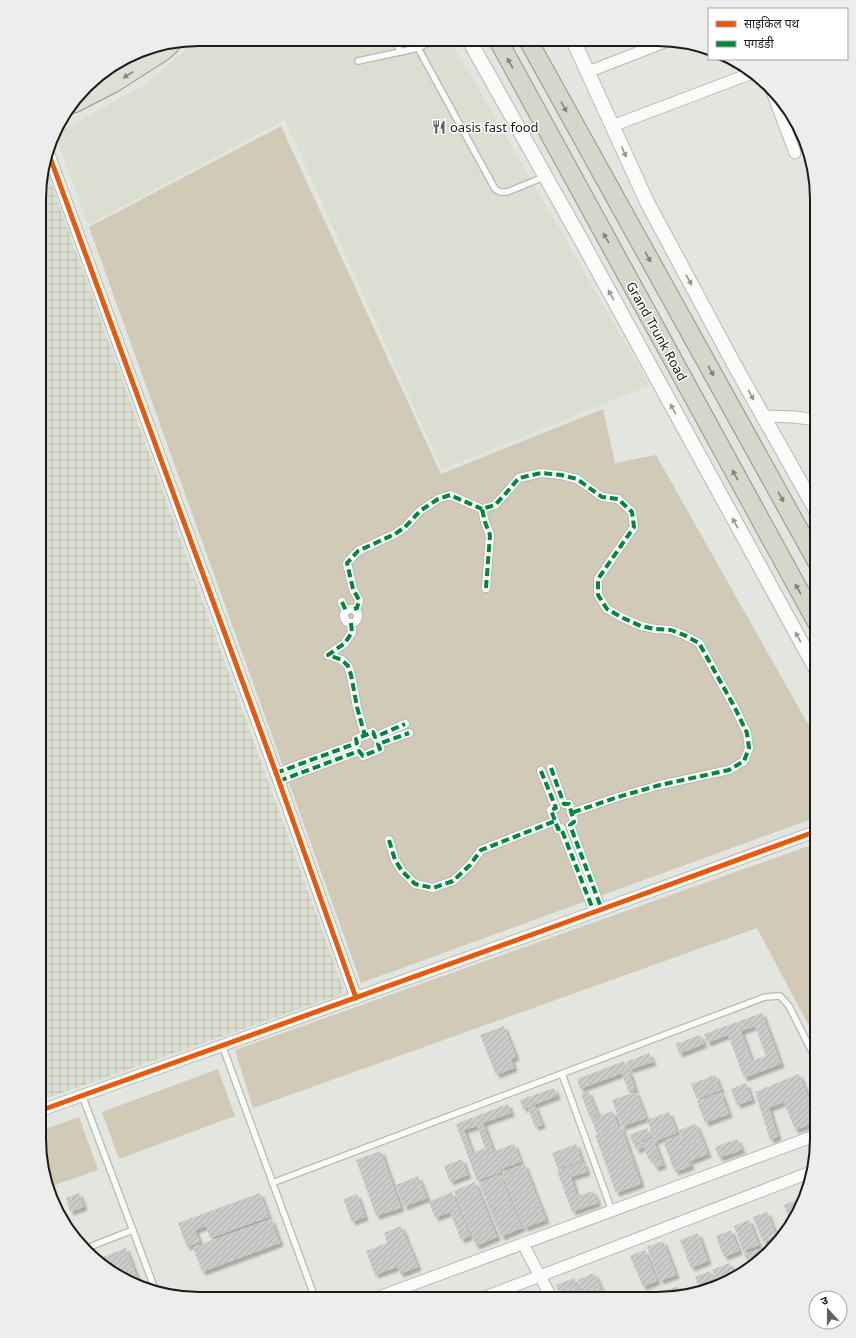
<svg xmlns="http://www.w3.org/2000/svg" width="856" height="1338" font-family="'Noto Sans','Noto Sans Devanagari',sans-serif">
	<defs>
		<pattern id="industrial-grid" width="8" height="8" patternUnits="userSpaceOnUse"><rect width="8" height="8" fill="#dadfd1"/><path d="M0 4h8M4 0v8" fill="none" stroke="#babfb3"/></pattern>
		<pattern id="building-hatch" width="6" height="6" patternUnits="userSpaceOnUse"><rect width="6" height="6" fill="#c9ccc8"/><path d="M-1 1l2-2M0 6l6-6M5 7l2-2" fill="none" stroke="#acafab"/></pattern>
		<filter id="shadow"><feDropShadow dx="3.5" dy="3.5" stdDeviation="1" flood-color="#0004"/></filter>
	</defs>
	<rect width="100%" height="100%" fill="#e3e6e0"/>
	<polygon fill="#dadfd1" points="198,39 450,40 650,385 442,470 285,120 88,225 55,134 146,84"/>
	<polygon fill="url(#industrial-grid)" points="44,164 345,993 39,1101 40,178"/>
	<g fill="#d1cab6">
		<polygon points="281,126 441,474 603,409 615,463 656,455 817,740 817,817 361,983 89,227"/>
		<polygon points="817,843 817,1041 757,928 253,1108 235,1050"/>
		<polygon points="218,1069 235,1116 119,1159 102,1112"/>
		<polygon points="79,1117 98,1170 49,1187 39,1139 39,1131"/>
	</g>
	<g fill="url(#building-hatch)" fill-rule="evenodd" filter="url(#shadow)">
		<path d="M762,1013L781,1064L744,1078L728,1035L707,1043L704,1034ZM755,1026L766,1056L752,1061L741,1031Z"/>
		<polygon points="504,1026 516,1057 511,1059 514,1068 496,1075 480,1035"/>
		<polygon points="700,1035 704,1044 679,1054 676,1044"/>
		<polygon points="649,1053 653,1062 629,1070 626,1062"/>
		<polygon points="624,1061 628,1071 580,1089 577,1079"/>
		<polygon points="629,1071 635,1090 629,1093 622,1074"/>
		<polygon points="799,1074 817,1118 817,1122 795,1130 784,1102 769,1108 778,1137 770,1140 755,1092"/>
		<polygon points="715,1075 721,1090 697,1099 691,1084"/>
		<polygon points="746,1083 752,1100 737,1105 731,1089"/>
		<polygon points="554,1088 557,1096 523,1109 520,1100"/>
		<polygon points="588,1091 598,1115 590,1118 581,1094"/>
		<polygon points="636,1092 646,1118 622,1127 612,1100"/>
		<polygon points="721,1092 729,1114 705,1123 697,1101"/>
		<path d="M508,1104L511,1113L483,1123L501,1172L477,1181L456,1124ZM477,1126L485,1148L473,1153L464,1130Z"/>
		<polygon points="535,1106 542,1125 535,1127 528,1108"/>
		<polygon points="613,1111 618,1126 597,1134 591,1119"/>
		<polygon points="669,1112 677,1133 655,1141 647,1120"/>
		<polygon points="696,1124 708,1154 690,1161 679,1130"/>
		<polygon points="621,1126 641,1184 616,1193 595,1135"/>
		<polygon points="647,1128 651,1137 633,1144 629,1135"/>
		<polygon points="679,1135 691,1166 675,1172 663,1141"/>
		<polygon points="653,1138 663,1165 655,1168 652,1159 649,1160 648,1158 644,1147 636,1150 634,1145"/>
		<polygon points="737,1139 742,1150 719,1158 715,1147"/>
		<polygon points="514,1144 521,1162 501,1169 495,1151"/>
		<polygon points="576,1144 582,1161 558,1169 552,1153"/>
		<polygon points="381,1151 401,1208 376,1216 356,1160"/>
		<polygon points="462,1159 468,1175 450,1182 444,1166"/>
		<polygon points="583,1162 587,1172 571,1177 577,1196 593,1191 598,1203 572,1212 557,1171"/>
		<polygon points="524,1164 546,1220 524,1228 502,1172"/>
		<polygon points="500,1174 522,1228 501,1237 479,1183"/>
		<polygon points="418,1176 427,1198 404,1207 396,1185"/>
		<polygon points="475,1182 497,1237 476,1246 454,1191"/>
		<polygon points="452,1192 470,1236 461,1240 450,1212 435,1218 429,1202"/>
		<polygon points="79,1193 84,1207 70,1212 66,1198"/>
		<polygon points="260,1193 269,1217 210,1238 206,1226 195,1230 200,1242 187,1247 178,1223"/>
		<polygon points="357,1194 365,1217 352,1222 343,1199"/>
		<polygon points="798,1199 801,1207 791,1224 784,1205"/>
		<polygon points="767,1212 777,1237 763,1242 753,1217"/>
		<polygon points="271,1219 280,1243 202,1272 193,1247"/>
		<polygon points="749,1220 759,1245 743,1251 734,1226"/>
		<polygon points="401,1226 418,1267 400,1274 394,1258 397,1267 375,1275 366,1251 387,1243 384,1233"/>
		<polygon points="731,1230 739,1251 724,1257 716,1236"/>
		<polygon points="698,1233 708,1261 691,1268 680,1240"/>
		<polygon points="663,1241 676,1275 660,1281 647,1247"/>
		<polygon points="126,1248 141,1288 107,1269 103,1257"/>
		<polygon points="759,1249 763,1258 755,1266 750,1269 744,1254"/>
		<polygon points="645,1250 657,1281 643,1287 630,1256"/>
		<polygon points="729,1263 735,1277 719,1287 712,1270"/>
		<polygon points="710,1271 717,1287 700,1290 695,1277"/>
		<polygon points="594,1273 606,1299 586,1299 578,1280"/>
		<polygon points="574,1278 583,1299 562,1299 556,1285"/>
		<polygon points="678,1286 681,1294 665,1298 663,1292"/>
		<polygon points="526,1290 531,1299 503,1299 503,1298"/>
		<polygon points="662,1293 664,1298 646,1299"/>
	</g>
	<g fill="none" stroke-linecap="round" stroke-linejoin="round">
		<defs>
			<g id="service">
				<polyline points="394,40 401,52"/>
				<polyline points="418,48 495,189 500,192 507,192 544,177"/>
				<polyline points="358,61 418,48 435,40"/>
				<polyline points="41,175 54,169"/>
				<polyline points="222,1045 315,1298"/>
				<polyline points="562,1074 612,1211"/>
				<polyline points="82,1095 156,1292"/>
				<polyline points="272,1183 765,997 780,996 789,1006 817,1062"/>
				<polyline points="84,1249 133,1230"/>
			</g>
			<g id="pedestrian">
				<polyline points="486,588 490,535 485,522 482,509 495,505 506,493 519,478 541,473 561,475 577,479 602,497 618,499 632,512 634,527 598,579 598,595 607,609 623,618 641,626 655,629 671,630 684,635 699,643 734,706 747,733 749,748 744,761 729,770 660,785 618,797 571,813"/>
				<polyline points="342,602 346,611"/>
				<circle cx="351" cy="616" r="7"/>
				<polyline points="354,609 357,608 359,600 353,589 347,563 358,551 395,534 405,527 420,511 438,499 450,495 482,509"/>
				<polyline points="351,623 352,632 345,643 328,655 342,660 348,666 351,675 357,707 365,736"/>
				<polyline points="551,768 564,804 569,804 574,822 570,825 602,910"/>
				<polyline points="541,771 556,808 551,810 558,829 561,828 594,912"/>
				<polyline points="276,773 357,743 356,739 373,732 375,737 405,724"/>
				<polyline points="279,781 359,751 363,756 380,749 378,744 409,733"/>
				<polyline points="389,840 395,860 402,871 415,884 433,888 453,881 470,865 481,850 555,821"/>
			</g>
			<g id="minor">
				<polyline points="588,72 670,40"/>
				<polyline points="771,89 795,153"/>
				<polyline points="612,126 755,72"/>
				<polyline points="48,152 276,773 356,998"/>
				<polyline points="763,416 794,417 817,420"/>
				<polyline points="39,1111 553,927 817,831"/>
				<polyline points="523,1244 552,1299"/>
				<polyline points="376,1298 817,1135"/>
				<polyline points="480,1299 811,1172"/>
			</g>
			<g id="tertiary">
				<polyline points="469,40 580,238 817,671"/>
				<polyline points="573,40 647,202 735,366 817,512"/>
			</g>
			<g id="primary">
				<polyline points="91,81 135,53"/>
				<polyline points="74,104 113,84 163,52 171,45"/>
			</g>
			<g id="trunk">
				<polyline points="498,40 817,623"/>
				<polyline points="528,40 817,562"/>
			</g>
		</defs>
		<use href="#service" stroke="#b7b9b4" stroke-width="8"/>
		<use href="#pedestrian" stroke="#b7b9b4" stroke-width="10"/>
		<use href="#minor" stroke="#b7b9b4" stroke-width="13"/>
		<use href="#tertiary" stroke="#b7b9b4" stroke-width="16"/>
		<use href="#primary" stroke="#979784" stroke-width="19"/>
		<use href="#trunk" stroke="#979784" stroke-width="20"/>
		<use href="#service" stroke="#fbfbfa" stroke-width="5.5"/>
		<use href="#pedestrian" stroke="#fbfbfa" stroke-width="8"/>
		<use href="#minor" stroke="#fbfbfa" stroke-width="11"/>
		<use href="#tertiary" stroke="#fbfbfa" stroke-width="14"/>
		<use href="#primary" stroke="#e0dfd6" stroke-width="17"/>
		<use href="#trunk" stroke="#d7d6ca" stroke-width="18"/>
		<g stroke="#00873e" stroke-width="4" stroke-dasharray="8 4" stroke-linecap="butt">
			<polyline points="486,588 490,535 485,522 482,509 495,505 506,493 519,478 541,473 561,475 577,479 602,497 618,499 632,512 634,527 598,579 598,595 607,609 623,618 641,626 655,629 671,630 684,635 699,643 734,706 747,733 749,748 744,761 729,770 660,785 618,797 571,813"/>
			<polyline points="342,602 346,611"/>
			<polyline points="354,609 357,608 359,600 353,589 347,563 358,551 395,534 405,527 420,511 438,499 450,495 482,509"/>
			<polyline points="351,623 352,632 345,643 328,655 342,660 348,666 351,675 357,707 365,736"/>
			<polyline points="551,768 564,804 569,804 574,822 570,825 602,910"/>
			<polyline points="541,771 556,808 551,810 558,829 561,828 594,912"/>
			<polyline points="276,773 357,743 356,739 373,732 375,737 405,724"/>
			<polyline points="279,781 359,751 363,756 380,749 378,744 409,733"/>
			<polyline points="389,840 395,860 402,871 415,884 433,888 453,881 470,865 481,850 555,821"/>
		</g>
		<defs>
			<g id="cycleway">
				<polyline points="48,152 276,773 356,998"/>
				<polyline points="39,1111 553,927 817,831"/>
			</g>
		</defs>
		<use href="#cycleway" stroke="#fff" stroke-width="8"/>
		<use href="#cycleway" stroke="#e8590c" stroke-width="5"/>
	</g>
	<defs><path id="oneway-solid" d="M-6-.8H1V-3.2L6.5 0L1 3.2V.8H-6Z"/></defs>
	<g fill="#82837a">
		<use href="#oneway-solid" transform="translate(510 63) rotate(-118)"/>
		<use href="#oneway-solid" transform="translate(564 107) rotate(61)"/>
		<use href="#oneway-solid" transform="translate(606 238) rotate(-119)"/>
		<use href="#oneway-solid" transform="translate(648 257) rotate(61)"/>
		<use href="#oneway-solid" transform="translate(711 371) rotate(61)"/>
		<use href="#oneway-solid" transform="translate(735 475) rotate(-119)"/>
		<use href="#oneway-solid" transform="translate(781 497) rotate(61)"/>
		<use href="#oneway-solid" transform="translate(798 589) rotate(-119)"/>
	</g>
	<use fill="#878880" href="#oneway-solid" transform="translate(128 75) rotate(147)"/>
	<g fill="#969794">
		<use href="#oneway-solid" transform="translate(624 152) rotate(66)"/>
		<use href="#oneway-solid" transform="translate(689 280) rotate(61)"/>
		<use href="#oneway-solid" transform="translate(611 295) rotate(-119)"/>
		<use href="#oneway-solid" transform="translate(751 395) rotate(61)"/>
		<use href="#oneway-solid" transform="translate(673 409) rotate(-119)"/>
		<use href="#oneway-solid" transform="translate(735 523) rotate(-119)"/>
		<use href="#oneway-solid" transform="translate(798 637) rotate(-119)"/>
	</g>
	<defs>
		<symbol id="restaurant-bare" viewBox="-9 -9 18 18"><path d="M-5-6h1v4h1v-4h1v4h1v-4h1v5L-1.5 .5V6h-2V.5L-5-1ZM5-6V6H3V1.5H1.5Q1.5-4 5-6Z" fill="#61635e" stroke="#fff" stroke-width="2.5" paint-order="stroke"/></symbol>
	</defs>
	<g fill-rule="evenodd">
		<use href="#restaurant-bare" x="429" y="117" width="20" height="20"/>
	</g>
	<g text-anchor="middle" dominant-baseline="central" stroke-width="3" stroke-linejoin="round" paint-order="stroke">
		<g font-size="13" fill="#1b1d18" stroke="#fff" text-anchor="start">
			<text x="450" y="127">oasis fast food</text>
		</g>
		<g font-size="13" fill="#1b1d18" stroke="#fff">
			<text transform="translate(657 331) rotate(61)">Grand Trunk Road</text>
		</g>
	</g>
	<path d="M0 0H856V1338H0ZM199 46H657A153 153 0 0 1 810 199V1139A153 153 0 0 1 657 1292H199A153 153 0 0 1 46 1139V199A153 153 0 0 1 199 46Z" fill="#ededed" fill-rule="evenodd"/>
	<path fill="none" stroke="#1b1d18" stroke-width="2" d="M199 46H657A153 153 0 0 1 810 199V1139A153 153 0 0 1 657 1292H199A153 153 0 0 1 46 1139V199A153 153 0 0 1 199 46Z"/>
	<rect x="708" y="8" width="140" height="52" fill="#ffffff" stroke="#a4a5a3"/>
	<rect x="716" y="21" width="20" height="6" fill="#e8590c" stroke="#a4a5a3"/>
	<text x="744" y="28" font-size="12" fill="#1b1d18">साइकिल पथ</text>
	<rect x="716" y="41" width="20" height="6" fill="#00873e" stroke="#a4a5a3"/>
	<text x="744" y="48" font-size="12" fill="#1b1d18">पगडंडी</text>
	<g transform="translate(828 1310) rotate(339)"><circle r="19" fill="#ffffff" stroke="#a4a5a3"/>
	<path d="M0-3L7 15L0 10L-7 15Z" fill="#61635e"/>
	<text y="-6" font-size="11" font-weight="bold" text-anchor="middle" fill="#1b1d18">उ</text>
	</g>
</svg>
